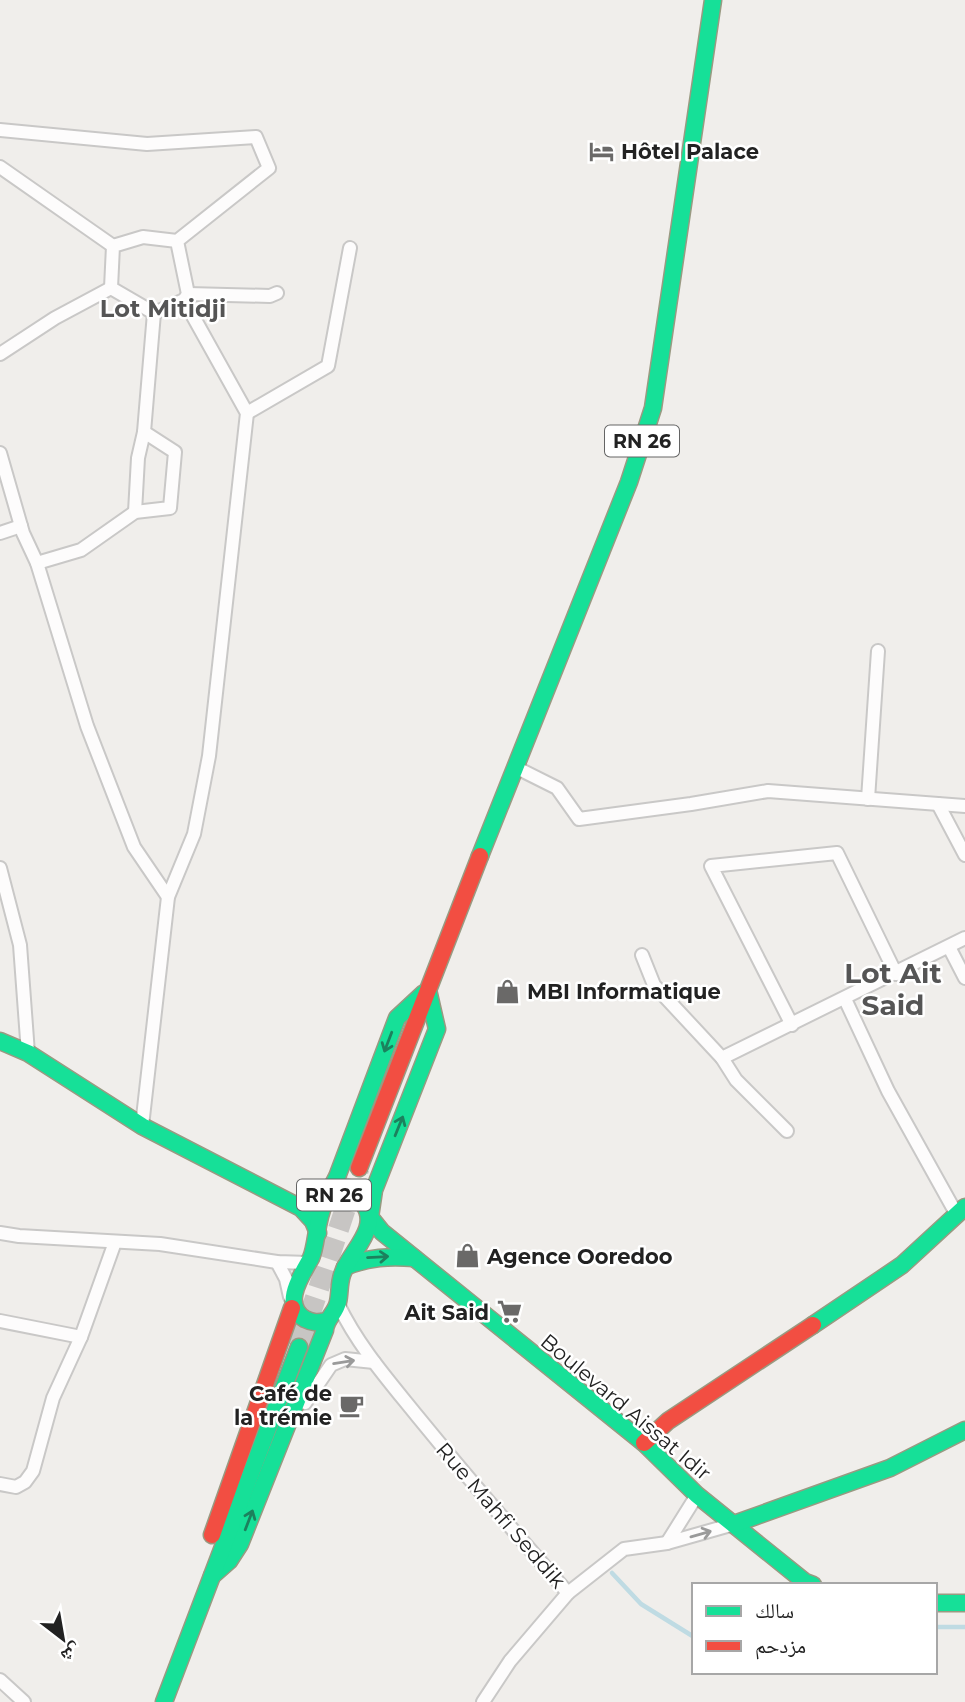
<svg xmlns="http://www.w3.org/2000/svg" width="965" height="1702" font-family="Montserrat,'Noto Naskh Arabic',sans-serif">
	<rect width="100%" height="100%" fill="#f0eeeb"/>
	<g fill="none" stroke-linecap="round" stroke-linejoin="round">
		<g stroke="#bfdbe3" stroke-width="4.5">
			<polyline points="612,1573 641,1604 694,1637"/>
			<polyline points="935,1627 965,1627"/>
		</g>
		<polyline stroke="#c7c5c3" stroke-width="21" stroke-dasharray="21 10" stroke-linecap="butt" points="299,1347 359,1168"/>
		<defs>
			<g id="street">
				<polyline points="0,130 147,144 256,137 269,168 177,241 143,237 113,246 111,288 154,313 184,300 188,294 177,241"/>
				<polyline points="0,167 113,246"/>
				<polyline points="188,294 270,296 277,293"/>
				<polyline points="0,354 55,318 111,288"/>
				<polyline points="247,413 328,366 350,248"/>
				<polyline points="0,453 23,533 37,563 87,726 134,847 168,897"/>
				<polyline points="135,512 138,458 144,432"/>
				<polyline points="0,533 21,526"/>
				<polyline points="37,563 81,550 135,512 170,508 175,452 144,432 154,313"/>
				<polyline points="515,767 557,788 579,819 691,804 768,791 965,806"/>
				<polyline points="868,799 878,651"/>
				<polyline points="938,804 965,855"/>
				<polyline points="0,868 20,945 28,1053"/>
				<polyline points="949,947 965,978"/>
				<polyline points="642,955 654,985 722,1058 965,938"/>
				<polyline points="845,999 888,1091 957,1215"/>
				<polyline points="792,1025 711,866 837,853 896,974"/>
				<polyline points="722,1058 736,1080 787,1131"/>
				<polyline points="142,1126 168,897 194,834 209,756 247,413 184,300"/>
				<polyline points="0,1233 19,1236 160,1244 277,1262 309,1263"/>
				<polyline points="277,1262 286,1279 290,1297"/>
				<path d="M338,1304C358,1346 389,1381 418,1417C467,1477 517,1535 568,1593L510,1661L483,1702"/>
				<polyline points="0,1321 81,1337 115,1242"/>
				<polyline points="305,1403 331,1365 345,1359 374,1362"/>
				<polyline points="0,1484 16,1487 25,1482 33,1471 53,1398 81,1337"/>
				<polyline points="667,1543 697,1495"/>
				<polyline points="568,1593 624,1549 667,1543 734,1524"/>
				<polyline points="0,1680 24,1702"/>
			</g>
			<g id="fast">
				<polyline points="480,856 629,482 653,408 713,0"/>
				<polyline points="0,1041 28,1053 142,1126 301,1208 313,1221 318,1233"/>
				<polyline points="324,1202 337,1177 397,1018 424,993"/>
				<polyline points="370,1217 382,1232 644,1443 697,1495 805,1582 813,1585"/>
				<polyline points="370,1217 374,1190 437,1029 428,990"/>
				<path d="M345,1267C368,1257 390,1256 414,1258"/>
				<polyline points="813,1325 902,1265 965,1207"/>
				<polyline points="734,1524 890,1468 965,1430"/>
				<path d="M212,1576L229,1561L240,1544L325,1330C326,1318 336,1313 338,1302C340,1293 339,1284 342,1275C349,1252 382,1228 363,1203C359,1198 355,1195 350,1193C314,1184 320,1238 311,1258C301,1276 281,1305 305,1319C313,1323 318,1323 326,1321"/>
				<polyline points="935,1603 965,1603"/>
				<polyline points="164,1702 299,1347"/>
			</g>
			<g id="jam">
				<polyline points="359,1168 480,856"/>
				<polyline points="644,1443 668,1421 813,1325"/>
				<polyline points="212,1535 292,1308"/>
			</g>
		</defs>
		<use href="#street" stroke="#c9c8c7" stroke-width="16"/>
		<use href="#fast" stroke="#999a82" stroke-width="19"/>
		<use href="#jam" stroke="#999a82" stroke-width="19"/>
		<use href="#street" stroke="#fdfcfc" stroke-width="12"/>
		<use href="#fast" stroke="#16e098" stroke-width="16"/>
		<use href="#jam" stroke="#f24e42" stroke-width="16"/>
	</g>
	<defs><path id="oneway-shaft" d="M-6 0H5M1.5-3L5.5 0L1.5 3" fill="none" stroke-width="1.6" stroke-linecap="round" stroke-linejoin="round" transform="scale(1.75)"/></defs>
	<g stroke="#1c815d">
		<use href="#oneway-shaft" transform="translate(388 1042) rotate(111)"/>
		<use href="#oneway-shaft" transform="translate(399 1126) rotate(-68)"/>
		<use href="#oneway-shaft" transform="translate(378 1257) rotate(-3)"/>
		<use href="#oneway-shaft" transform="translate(249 1520) rotate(-69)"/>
	</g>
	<g stroke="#9a9a9a">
		<use href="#oneway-shaft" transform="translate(344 1362) rotate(-9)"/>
		<use href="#oneway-shaft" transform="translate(701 1534) rotate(-16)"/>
	</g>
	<defs>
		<symbol id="hotel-bare" viewBox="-9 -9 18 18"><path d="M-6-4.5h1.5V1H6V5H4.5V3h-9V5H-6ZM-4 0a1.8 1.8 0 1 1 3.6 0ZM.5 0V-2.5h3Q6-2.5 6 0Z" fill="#6a6968" stroke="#fff" stroke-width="2.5" paint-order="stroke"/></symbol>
		<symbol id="shop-bare" viewBox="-9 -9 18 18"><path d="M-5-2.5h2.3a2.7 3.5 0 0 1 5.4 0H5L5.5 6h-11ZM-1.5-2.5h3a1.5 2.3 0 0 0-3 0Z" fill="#6a6968" stroke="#fff" stroke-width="2.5" paint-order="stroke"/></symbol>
		<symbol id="supermarket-bare" viewBox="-9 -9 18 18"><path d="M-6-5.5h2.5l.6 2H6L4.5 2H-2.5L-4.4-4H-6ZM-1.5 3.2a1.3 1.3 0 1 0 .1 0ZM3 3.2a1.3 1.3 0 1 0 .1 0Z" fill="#6a6968" stroke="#fff" stroke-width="2.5" paint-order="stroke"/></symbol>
		<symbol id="cafe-bare" viewBox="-9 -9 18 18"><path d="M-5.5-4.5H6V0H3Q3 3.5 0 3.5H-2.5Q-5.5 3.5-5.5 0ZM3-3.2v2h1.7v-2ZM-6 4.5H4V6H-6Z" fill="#6a6968" stroke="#fff" stroke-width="2.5" paint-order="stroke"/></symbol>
	</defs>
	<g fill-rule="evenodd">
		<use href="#hotel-bare" x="584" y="134" width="35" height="35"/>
		<use href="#shop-bare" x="490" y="974" width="35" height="35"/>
		<use href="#shop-bare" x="450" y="1238" width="35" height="35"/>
		<use href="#supermarket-bare" x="492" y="1294" width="35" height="35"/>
		<use href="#cafe-bare" x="334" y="1388" width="35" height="35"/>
	</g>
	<g text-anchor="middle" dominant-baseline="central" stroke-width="5" stroke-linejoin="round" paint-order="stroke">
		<g fill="#fff" stroke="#646464" stroke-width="2">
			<rect x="605" y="425.5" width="74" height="31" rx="5"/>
			<rect x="297" y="1179.5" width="74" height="31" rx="5"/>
		</g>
		<g font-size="19" font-weight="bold" fill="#222">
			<text x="642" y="441">RN 26</text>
			<text x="334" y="1195">RN 26</text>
		</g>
		<g font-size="21" font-weight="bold" fill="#222" stroke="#fff" text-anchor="start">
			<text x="621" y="151">Hôtel Palace</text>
			<text x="527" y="991">MBI Informatique</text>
			<text x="487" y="1256">Agence Ooredoo</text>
			<text x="489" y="1312" text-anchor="end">Ait Said</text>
			<text x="332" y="1393" text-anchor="end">Café de<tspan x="332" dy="24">la trémie</tspan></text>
		</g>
		<g font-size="21" fill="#222" stroke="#fff">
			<text transform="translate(626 1407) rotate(40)">Boulevard Aissat Idir</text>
			<text transform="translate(501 1515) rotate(49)">Rue Mahfi Seddik</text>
		</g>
		<g font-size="24" font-weight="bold" fill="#555" stroke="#fff">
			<text x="163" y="308">Lot Mitidji</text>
		</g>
		<g font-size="28" font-weight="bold" fill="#555" stroke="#fff">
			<text x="893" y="973">Lot Ait<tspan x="893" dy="32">Said</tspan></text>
		</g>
	</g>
	<rect x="692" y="1583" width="245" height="91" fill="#ffffff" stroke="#a7a7a7" stroke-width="2"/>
	<rect x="706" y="1606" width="35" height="10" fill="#16e098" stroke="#a7a7a7" stroke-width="2"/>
	<text x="755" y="1618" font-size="21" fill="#222222">سالك</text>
	<rect x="706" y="1641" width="35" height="10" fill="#f24e42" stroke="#a7a7a7" stroke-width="2"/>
	<text x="755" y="1653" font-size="21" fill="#222222">مزدحم</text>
	<g transform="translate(63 1639) rotate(149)" stroke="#ffffff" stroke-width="5" paint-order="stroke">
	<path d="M0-5L12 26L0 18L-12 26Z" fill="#222222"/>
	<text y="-10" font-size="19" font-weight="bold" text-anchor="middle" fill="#222222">ش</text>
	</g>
</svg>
